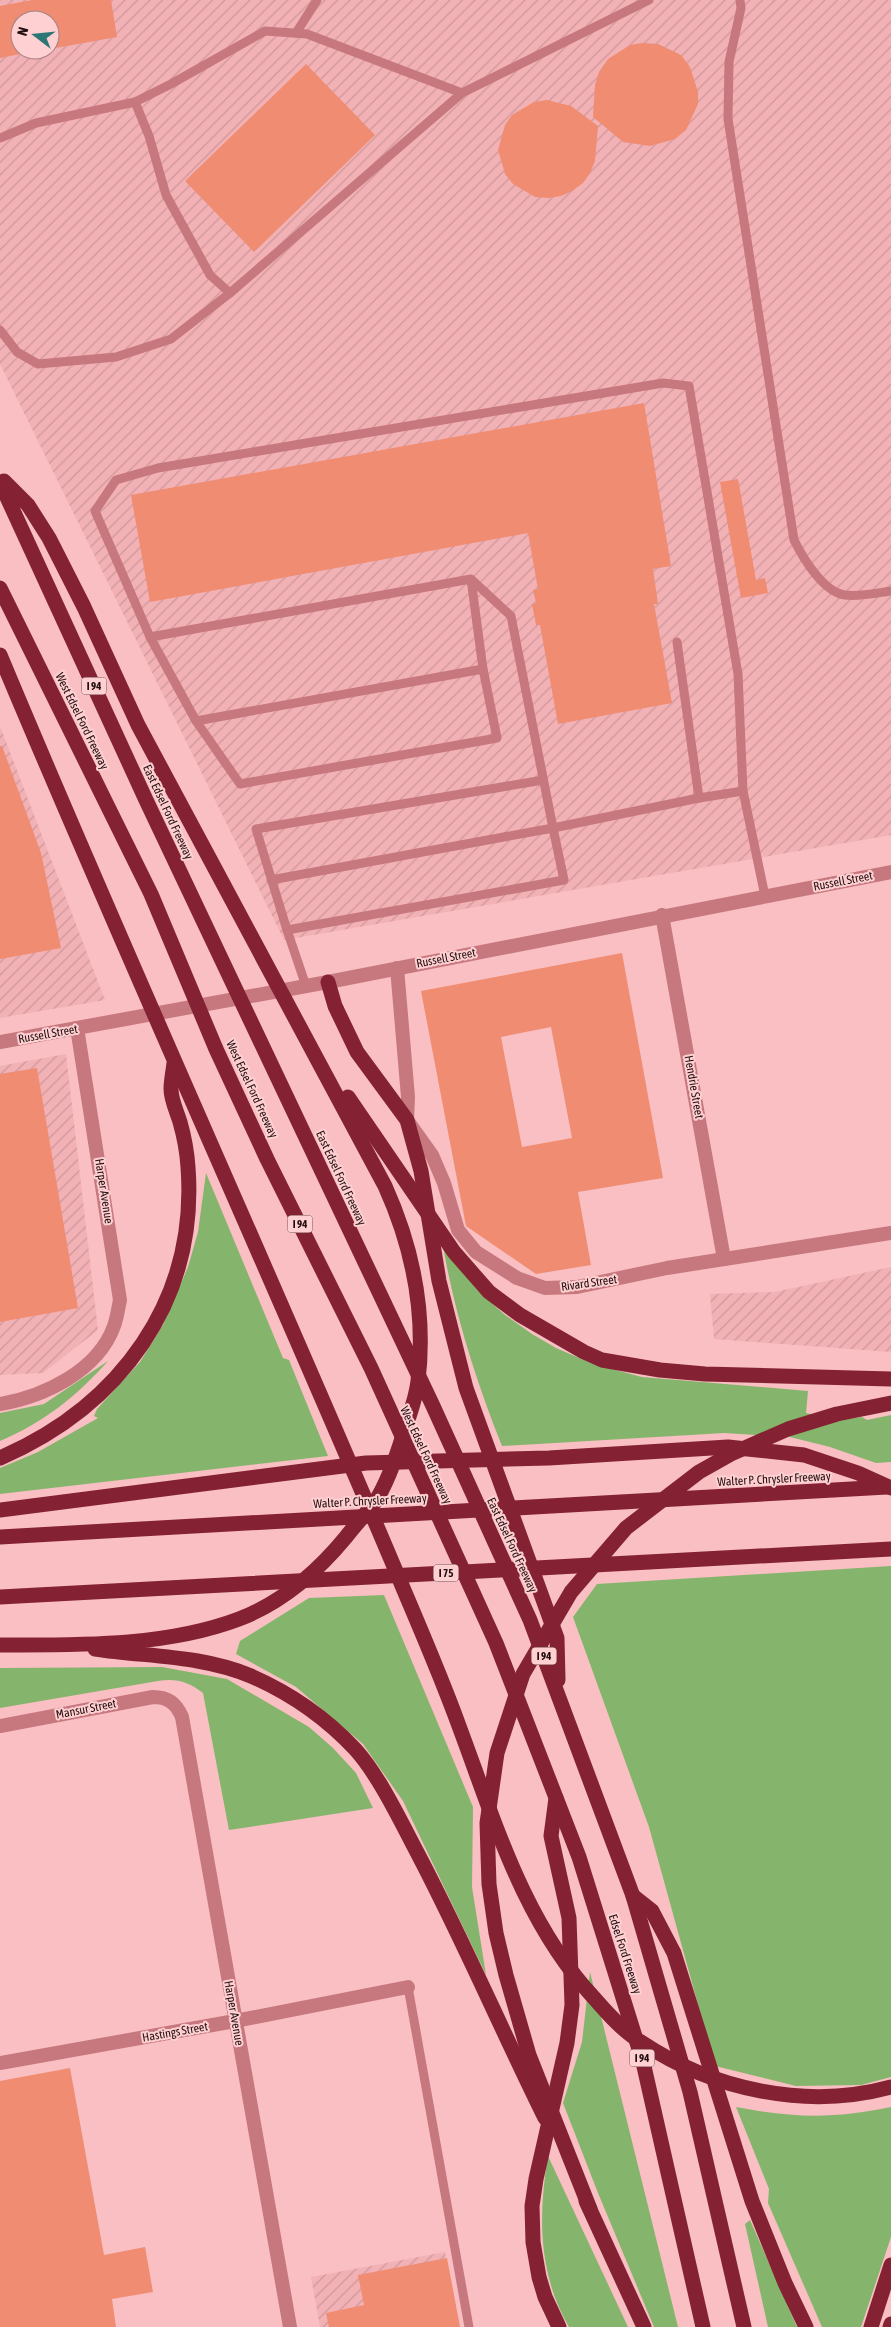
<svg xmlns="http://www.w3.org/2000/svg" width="891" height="2327" font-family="'Asap Condensed',sans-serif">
	<defs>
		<pattern id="industrial-furrows" width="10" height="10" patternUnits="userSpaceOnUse" patternTransform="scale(1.25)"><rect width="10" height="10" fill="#f2b1b5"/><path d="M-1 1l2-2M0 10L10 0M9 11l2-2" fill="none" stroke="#cf979b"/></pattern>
	</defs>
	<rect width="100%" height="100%" fill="#f9bfc2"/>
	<g fill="url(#industrial-furrows)" fill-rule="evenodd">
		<path d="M0,0H891V835L284,940L0,364ZM20,20H50V50H20Z"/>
		<polygon points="0,726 105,1000 0,1018"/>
		<polygon points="66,1054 98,1330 43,1373 0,1375 0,1066"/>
		<polygon points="891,1267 891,1352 714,1339 710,1294 775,1292"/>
		<polygon points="445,2252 458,2327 320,2327 311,2277"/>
	</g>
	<g fill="#85b56c">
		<polygon points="206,1173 283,1358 289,1360 328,1456 0,1494 0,1468 38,1452 98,1418 94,1416 97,1409 140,1362 163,1325 188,1267 198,1232"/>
		<path d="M443,1246L478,1291L505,1315L532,1334L556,1348L593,1364L642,1377L808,1391L806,1413L839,1420L862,1417L867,1420L891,1415V1462L876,1463L830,1447L790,1437L724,1433L502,1446C476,1381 455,1315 443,1246Z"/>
		<path d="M108,1361C77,1396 43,1423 0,1441V1413L44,1404Z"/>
		<polygon points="891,1566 891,2077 861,2085 796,2086 715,2066 649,1827 573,1617 597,1584"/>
		<polygon points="384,1595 473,1807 472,1887 486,1975 403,1801 363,1744 296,1687 236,1654 240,1641 309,1598"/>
		<path d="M162,1667L227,1679L309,1727L333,1748L356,1773L373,1808L229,1830L203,1693C189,1682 176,1678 158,1681L0,1708V1668Z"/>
		<polygon points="590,1972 678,2327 654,2327 598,2193 563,2103 582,2042"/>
		<path d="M736,2107C793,2118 834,2119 891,2107V2237L861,2327H822L768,2203L769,2189Z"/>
		<path d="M548,2156L628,2327H569C538,2274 538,2215 548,2156Z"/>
		<polygon points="750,2220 797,2327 768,2327 745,2224"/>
	</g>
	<g fill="#f08c72" fill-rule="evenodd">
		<polygon points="32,0 111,0 117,37 50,49 50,20 20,20 20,54 0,58 0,6"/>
		<polygon points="642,43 658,44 681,55 690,67 698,92 698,104 686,130 675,139 650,146 623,142 593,117 595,85 599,72 608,59 630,45"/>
		<polygon points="306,64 375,135 254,252 185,181"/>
		<polygon points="547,100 571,106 598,126 595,161 590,173 583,183 572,191 561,196 548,198 535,197 513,184 505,174 498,150 505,125 512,115 534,102"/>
		<polygon points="644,403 671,566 653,569 658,604 654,604 672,703 558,724 540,625 536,625 532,604 536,603 533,590 538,589 528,533 150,602 131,495"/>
		<polygon points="738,479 756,580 765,578 768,593 741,598 720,482"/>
		<polygon points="0,746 2,746 41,853 61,948 0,959"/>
		<path d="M622,953L663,1178L578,1192L591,1265L536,1274L466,1226L421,991ZM551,1027L572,1138L522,1147L501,1037Z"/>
		<polygon points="37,1068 78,1308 0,1322 0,1074"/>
		<polygon points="70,2068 104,2255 145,2247 153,2292 112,2299 116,2327 0,2327 0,2081"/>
		<polygon points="447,2258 460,2327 329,2327 326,2313 364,2305 358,2275"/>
	</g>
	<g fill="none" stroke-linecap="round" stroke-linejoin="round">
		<g stroke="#c7787e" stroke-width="9">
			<path d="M740,0L741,8L729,62L728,119L794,540C803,558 823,592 845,595C860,597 876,593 891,591"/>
			<polyline points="296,33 317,0"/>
			<polyline points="462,93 307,34 265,31 171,84 135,102 149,136 166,195 210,275 230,293 462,93 649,0"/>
			<polyline points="0,138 36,123 135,102"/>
			<polyline points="0,330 17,352 38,364 116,357 171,339 230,293"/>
			<polyline points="471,579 483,669 497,738 240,784 196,721 150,637 471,579 511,616 553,828 699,798"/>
			<polyline points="150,637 95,511 116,480 158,468 663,383 689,386 738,674 743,791"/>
			<polyline points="677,642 699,798 743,791 765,896"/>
			<polyline points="196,721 483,669"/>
			<polyline points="271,880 553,828 564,880 287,930 256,829 543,780"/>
			<polyline points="287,930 306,986"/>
			<polyline points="408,1987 469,2327"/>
		</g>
		<g stroke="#c7787e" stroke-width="14">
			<polyline points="662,915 724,1259"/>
			<polyline points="397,968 408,1097 407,1120 432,1155 444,1183 458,1230 476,1252 517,1278 545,1288 577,1287 667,1268 891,1233"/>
			<path d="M0,1404C43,1397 98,1371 114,1326C117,1318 118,1309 120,1300L77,1028"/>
			<path d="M0,1726L153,1697C168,1697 176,1703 182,1717L290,2327"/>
			<polyline points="0,2063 235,2021 408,1987"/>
		</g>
		<polyline stroke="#c7787e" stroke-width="14" points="0,1042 328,982 891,872"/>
		<g stroke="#842233" stroke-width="15">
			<polyline points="0,482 146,800 433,1406 530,1620 633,1896 690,2092 744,2327"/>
			<polyline points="0,588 151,894 216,1049 267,1159 371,1368 496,1643 579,1857 643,2062 703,2327"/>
			<path d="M0,655C129,964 268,1268 398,1576C419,1626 441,1676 459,1726C495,1822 524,1924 595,1999C608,2014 624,2032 641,2042C713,2090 807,2110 891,2087"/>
			<polyline points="328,982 335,1006 357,1052 407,1120 421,1171 439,1281 466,1388 557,1638 558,1680"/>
			<polyline points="348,1097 454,1252 489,1292 520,1315 584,1352 602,1360 660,1370 705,1374 891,1379"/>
			<path d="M0,1458C120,1406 198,1301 188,1167C187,1152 184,1136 180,1122C177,1112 171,1100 171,1089C171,1081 173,1072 174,1063"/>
			<polyline points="0,1510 366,1463 549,1458 728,1447 804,1455 858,1473 891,1488"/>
			<polyline points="0,1537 887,1487"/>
			<polyline points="0,1597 891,1549"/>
			<path d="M0,1645C78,1645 165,1647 239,1619C281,1603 318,1571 346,1537C355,1525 366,1514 375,1502C388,1482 397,1455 404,1432C409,1416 416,1399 418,1381C426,1313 413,1248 385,1186L138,725L84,607L49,538L28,505L4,481"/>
			<path d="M95,1649C148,1657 201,1655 251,1676C290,1693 326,1718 355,1749C379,1775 402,1824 419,1856C464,1942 502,2031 545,2118"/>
			<polyline points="556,1798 551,1836 569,1918 572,2005 567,2043 536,2179 532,2206 533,2242 539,2277 545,2297 559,2327"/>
			<polyline points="633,1896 652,1911 674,1953 752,2201 785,2283 806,2327"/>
			<polyline points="586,2201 644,2327"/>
			<polyline points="590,2209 529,2055 506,1975 496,1933 489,1884 487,1823 497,1753 523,1674 571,1592 626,1528 699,1472 731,1454 788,1429 837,1414 891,1403"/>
			<polyline points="871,2327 891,2265"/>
			<polyline points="890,2327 891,2324"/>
		</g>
	</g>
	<g text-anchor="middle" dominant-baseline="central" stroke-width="4" stroke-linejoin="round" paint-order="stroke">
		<g fill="#ffd0d2" stroke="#64484a" stroke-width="1">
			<rect x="81.5" y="677.5" width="25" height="17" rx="4"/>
			<rect x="287.5" y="1215.5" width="25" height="17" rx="4"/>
			<rect x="433.5" y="1564.5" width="25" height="17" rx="4"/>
			<rect x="531.5" y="1647.5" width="25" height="17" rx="4"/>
			<rect x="629.5" y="2049.5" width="25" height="17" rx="4"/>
		</g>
		<g font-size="11" font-weight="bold" fill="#220e10">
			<text x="94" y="686">I 94</text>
			<text x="300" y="1224">I 94</text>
			<text x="446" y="1573">I 75</text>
			<text x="544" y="1656">I 94</text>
			<text x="642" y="2058">I 94</text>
		</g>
		<g font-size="12" fill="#220e10" stroke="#ffd0d2">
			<text transform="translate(82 721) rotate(64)">West Edsel Ford Freeway</text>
			<text transform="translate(168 812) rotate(65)">East Edsel Ford Freeway</text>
			<text transform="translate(843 881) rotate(-11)">Russell Street</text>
			<text transform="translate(446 958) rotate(-11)">Russell Street</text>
			<text transform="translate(48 1034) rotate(-10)">Russell Street</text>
			<text transform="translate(694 1087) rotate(80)">Hendrie Street</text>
			<text transform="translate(252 1089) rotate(65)">West Edsel Ford Freeway</text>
			<text transform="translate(341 1178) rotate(65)">East Edsel Ford Freeway</text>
			<text transform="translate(104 1191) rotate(81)">Harper Avenue</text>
			<text transform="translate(589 1283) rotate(-8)">Rivard Street</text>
			<text transform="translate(426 1455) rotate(65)">West Edsel Ford Freeway</text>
			<text transform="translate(774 1479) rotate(-3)">Walter P. Chrysler Freeway</text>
			<text transform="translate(370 1501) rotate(-3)">Walter P. Chrysler Freeway</text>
			<text transform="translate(512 1545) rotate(65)">East Edsel Ford Freeway</text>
			<text transform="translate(86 1709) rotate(-11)">Mansur Street</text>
			<text transform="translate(625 1954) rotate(72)">Edsel Ford Freeway</text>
			<text transform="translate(234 2013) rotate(80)">Harper Avenue</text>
			<text transform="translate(175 2032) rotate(-10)">Hastings Street</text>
		</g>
	</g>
	<g transform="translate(35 35) rotate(286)"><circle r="24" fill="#ffd0d2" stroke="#a78284"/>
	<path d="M0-4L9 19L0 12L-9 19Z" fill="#2c7676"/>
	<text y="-8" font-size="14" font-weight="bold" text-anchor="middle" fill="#220e10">N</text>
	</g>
</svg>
